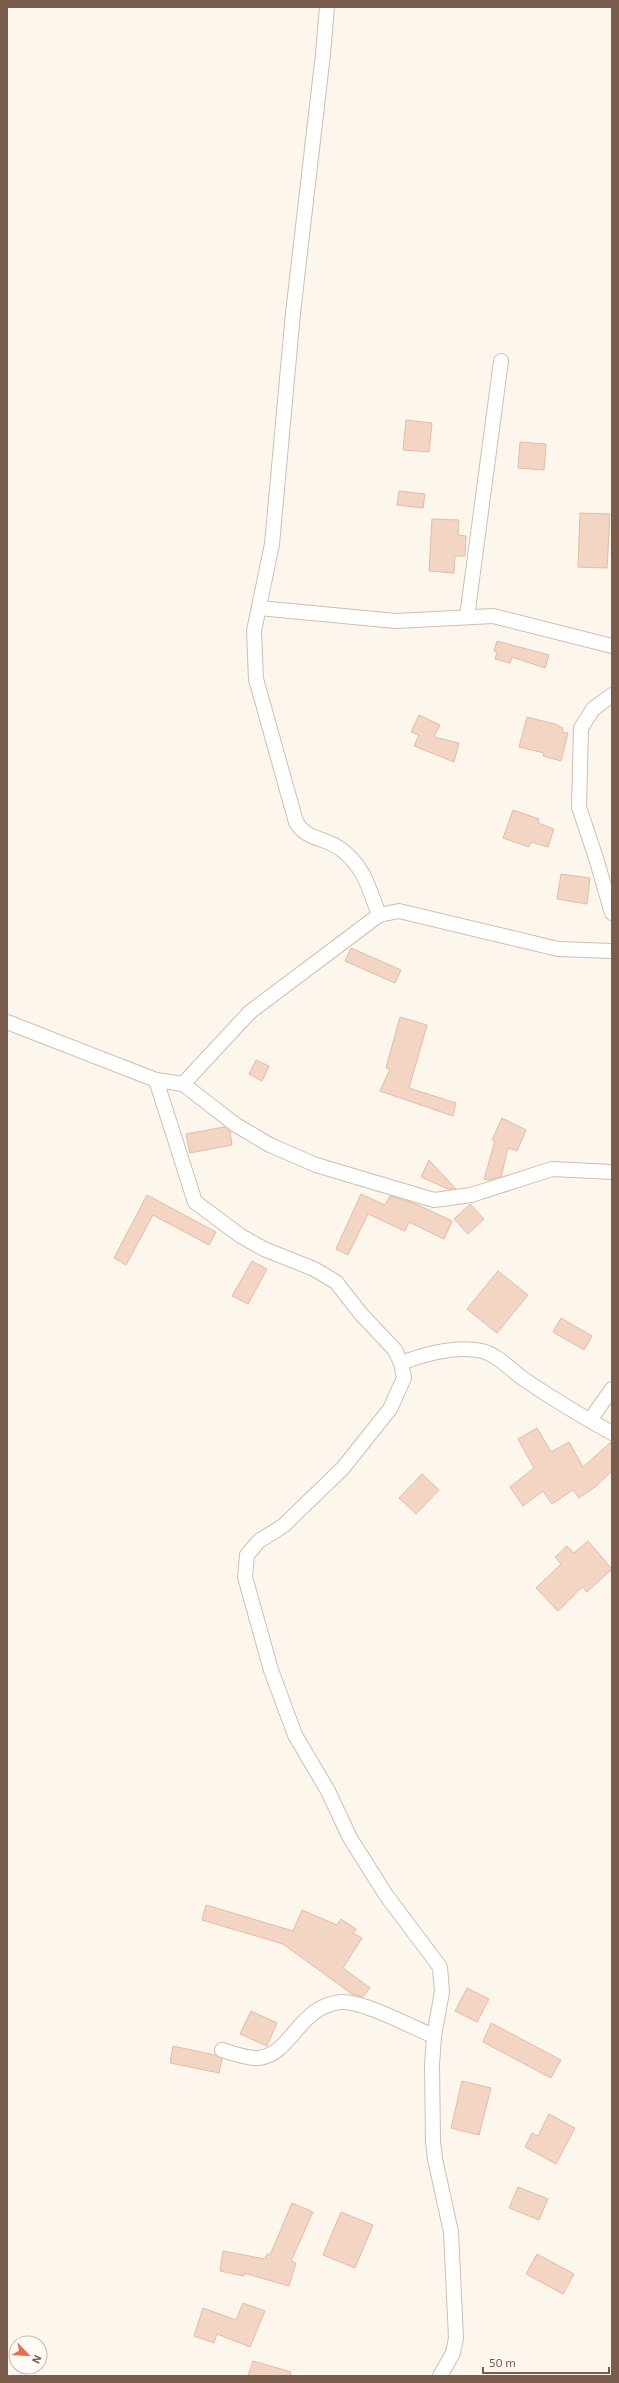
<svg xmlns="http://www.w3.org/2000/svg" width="619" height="2383" font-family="'Exo 2',sans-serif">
	<rect width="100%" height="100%" fill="#fdf6ec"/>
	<g fill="#f3d5c3" stroke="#e6bba3">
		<polygon points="406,420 432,423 429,452 403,450"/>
		<polygon points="520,442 546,444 544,470 518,468"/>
		<polygon points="399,491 425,494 423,508 397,505"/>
		<polygon points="580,513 610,514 607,568 578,567"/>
		<polygon points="432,519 459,520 458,535 466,536 465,556 455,556 454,573 429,571"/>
		<polygon points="497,641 549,655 545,668 512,657 510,663 495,659 497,652 494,651"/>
		<polygon points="419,715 440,725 434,737 459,743 454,762 414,746 419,735 411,732"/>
		<polygon points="527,717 555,724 563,728 562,732 568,733 561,761 543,756 544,753 519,747"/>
		<polygon points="513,810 539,819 538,823 554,829 548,847 531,842 529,847 503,838"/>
		<polygon points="561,874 590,878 587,904 557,899"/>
		<polygon points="351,948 401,970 395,983 345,961"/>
		<polygon points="400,1017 427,1025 409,1088 456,1103 453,1116 380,1091 390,1069 386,1068"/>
		<polygon points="256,1060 269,1066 262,1081 249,1074"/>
		<polygon points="502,1118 526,1130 517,1151 508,1148 501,1177 488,1180 484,1179 495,1141 492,1140"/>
		<polygon points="224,1127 230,1131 232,1145 190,1153 186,1134"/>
		<polygon points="429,1160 456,1189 448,1189 421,1177"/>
		<polygon points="361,1194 385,1205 390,1196 416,1204 452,1221 444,1239 409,1222 405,1231 368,1214 348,1255 336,1249"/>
		<polygon points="147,1195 216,1232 209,1245 153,1215 126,1265 114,1258"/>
		<polygon points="470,1204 484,1219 468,1234 454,1219"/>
		<polygon points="252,1261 267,1269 248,1304 232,1296"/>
		<polygon points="498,1271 528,1295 497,1333 467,1309"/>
		<polygon points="561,1318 592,1336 584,1350 553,1332"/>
		<polygon points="537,1428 551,1452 569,1442 583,1467 612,1441 612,1471 595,1487 579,1498 573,1490 552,1504 543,1491 523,1506 510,1487 534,1468 518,1439"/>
		<polygon points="422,1474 439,1490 416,1514 399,1498"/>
		<polygon points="588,1541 612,1569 587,1592 582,1587 558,1611 536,1588 561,1564 555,1557 567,1546 574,1553"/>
		<polygon points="206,1905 293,1931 302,1910 337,1925 341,1919 356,1929 353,1933 362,1938 343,1968 370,1988 363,1997 352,1994 283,1944 202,1920"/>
		<polygon points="467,1988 489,1999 477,2022 455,2011"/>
		<polygon points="251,2011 277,2023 267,2046 240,2034"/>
		<polygon points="491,2023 561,2060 551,2078 483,2042"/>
		<polygon points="173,2046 215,2055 222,2059 219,2073 170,2063"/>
		<polygon points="462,2081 491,2088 479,2135 451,2128"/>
		<polygon points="549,2114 575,2128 556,2164 525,2147 532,2133 538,2136"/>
		<polygon points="518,2187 548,2199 539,2220 509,2208"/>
		<polygon points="292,2203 313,2212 291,2261 296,2263 289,2286 244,2273 244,2276 220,2271 223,2251 265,2259 267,2254 270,2255"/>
		<polygon points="341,2212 373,2225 355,2268 323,2255"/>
		<polygon points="537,2254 574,2274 563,2294 526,2274"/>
		<polygon points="243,2303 265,2311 250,2347 217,2334 214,2343 194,2336 203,2308 236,2320"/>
		<polygon points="253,2361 291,2372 290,2376 248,2376"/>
	</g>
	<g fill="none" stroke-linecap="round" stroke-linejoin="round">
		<defs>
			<g id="minor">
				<path d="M327,7L323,54L293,313L272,544L254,631L256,679L296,822C307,841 326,837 342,850C365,868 369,889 379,915"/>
				<polyline points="259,608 396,621 493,616 612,646"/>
				<polyline points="467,617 501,361"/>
				<polyline points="612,695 593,709 581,728 579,807 596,858 612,913"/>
				<polyline points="7,1022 156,1080 195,1202 241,1236 264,1249 314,1269 336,1282 361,1314 395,1350 401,1363 404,1378 390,1409 343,1468 283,1526 259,1541 247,1555 245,1577 271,1670 295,1735 328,1791 350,1838 386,1895 440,1967 442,1992 434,2036 432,2065 433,2141 435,2159 451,2232 456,2338 453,2353 440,2376"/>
				<polyline points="156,1080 183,1084 236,1125 270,1145 316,1165 434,1200 471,1195 552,1169 612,1172"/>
				<polyline points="183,1084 250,1012 379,915 399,911 558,949 612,951"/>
				<path d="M401,1363C425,1354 456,1345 482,1351C498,1355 512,1371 525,1380C553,1399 583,1417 612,1433"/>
				<polyline points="590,1420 612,1389"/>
				<path d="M222,2050C233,2053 248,2059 258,2058C292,2055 298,2006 341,2002C364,2001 411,2027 434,2036"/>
			</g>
		</defs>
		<use href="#minor" stroke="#d1beb0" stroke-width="16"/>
		<use href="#minor" stroke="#fff" stroke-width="14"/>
	</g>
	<rect width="619" height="2383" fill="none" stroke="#7a5c4d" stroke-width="16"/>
	<g transform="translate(28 2355) rotate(115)"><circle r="19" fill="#fffaf3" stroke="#cabbb1"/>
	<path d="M0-3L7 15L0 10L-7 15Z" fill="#e76f51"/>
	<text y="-6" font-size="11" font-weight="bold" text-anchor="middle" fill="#7a5c4d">N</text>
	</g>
	<path d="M483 2367v6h126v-6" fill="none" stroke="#7a5c4d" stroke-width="2"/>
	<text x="489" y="2367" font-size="12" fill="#7a5c4d" stroke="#fffaf3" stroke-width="3" paint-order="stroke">50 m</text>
</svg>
